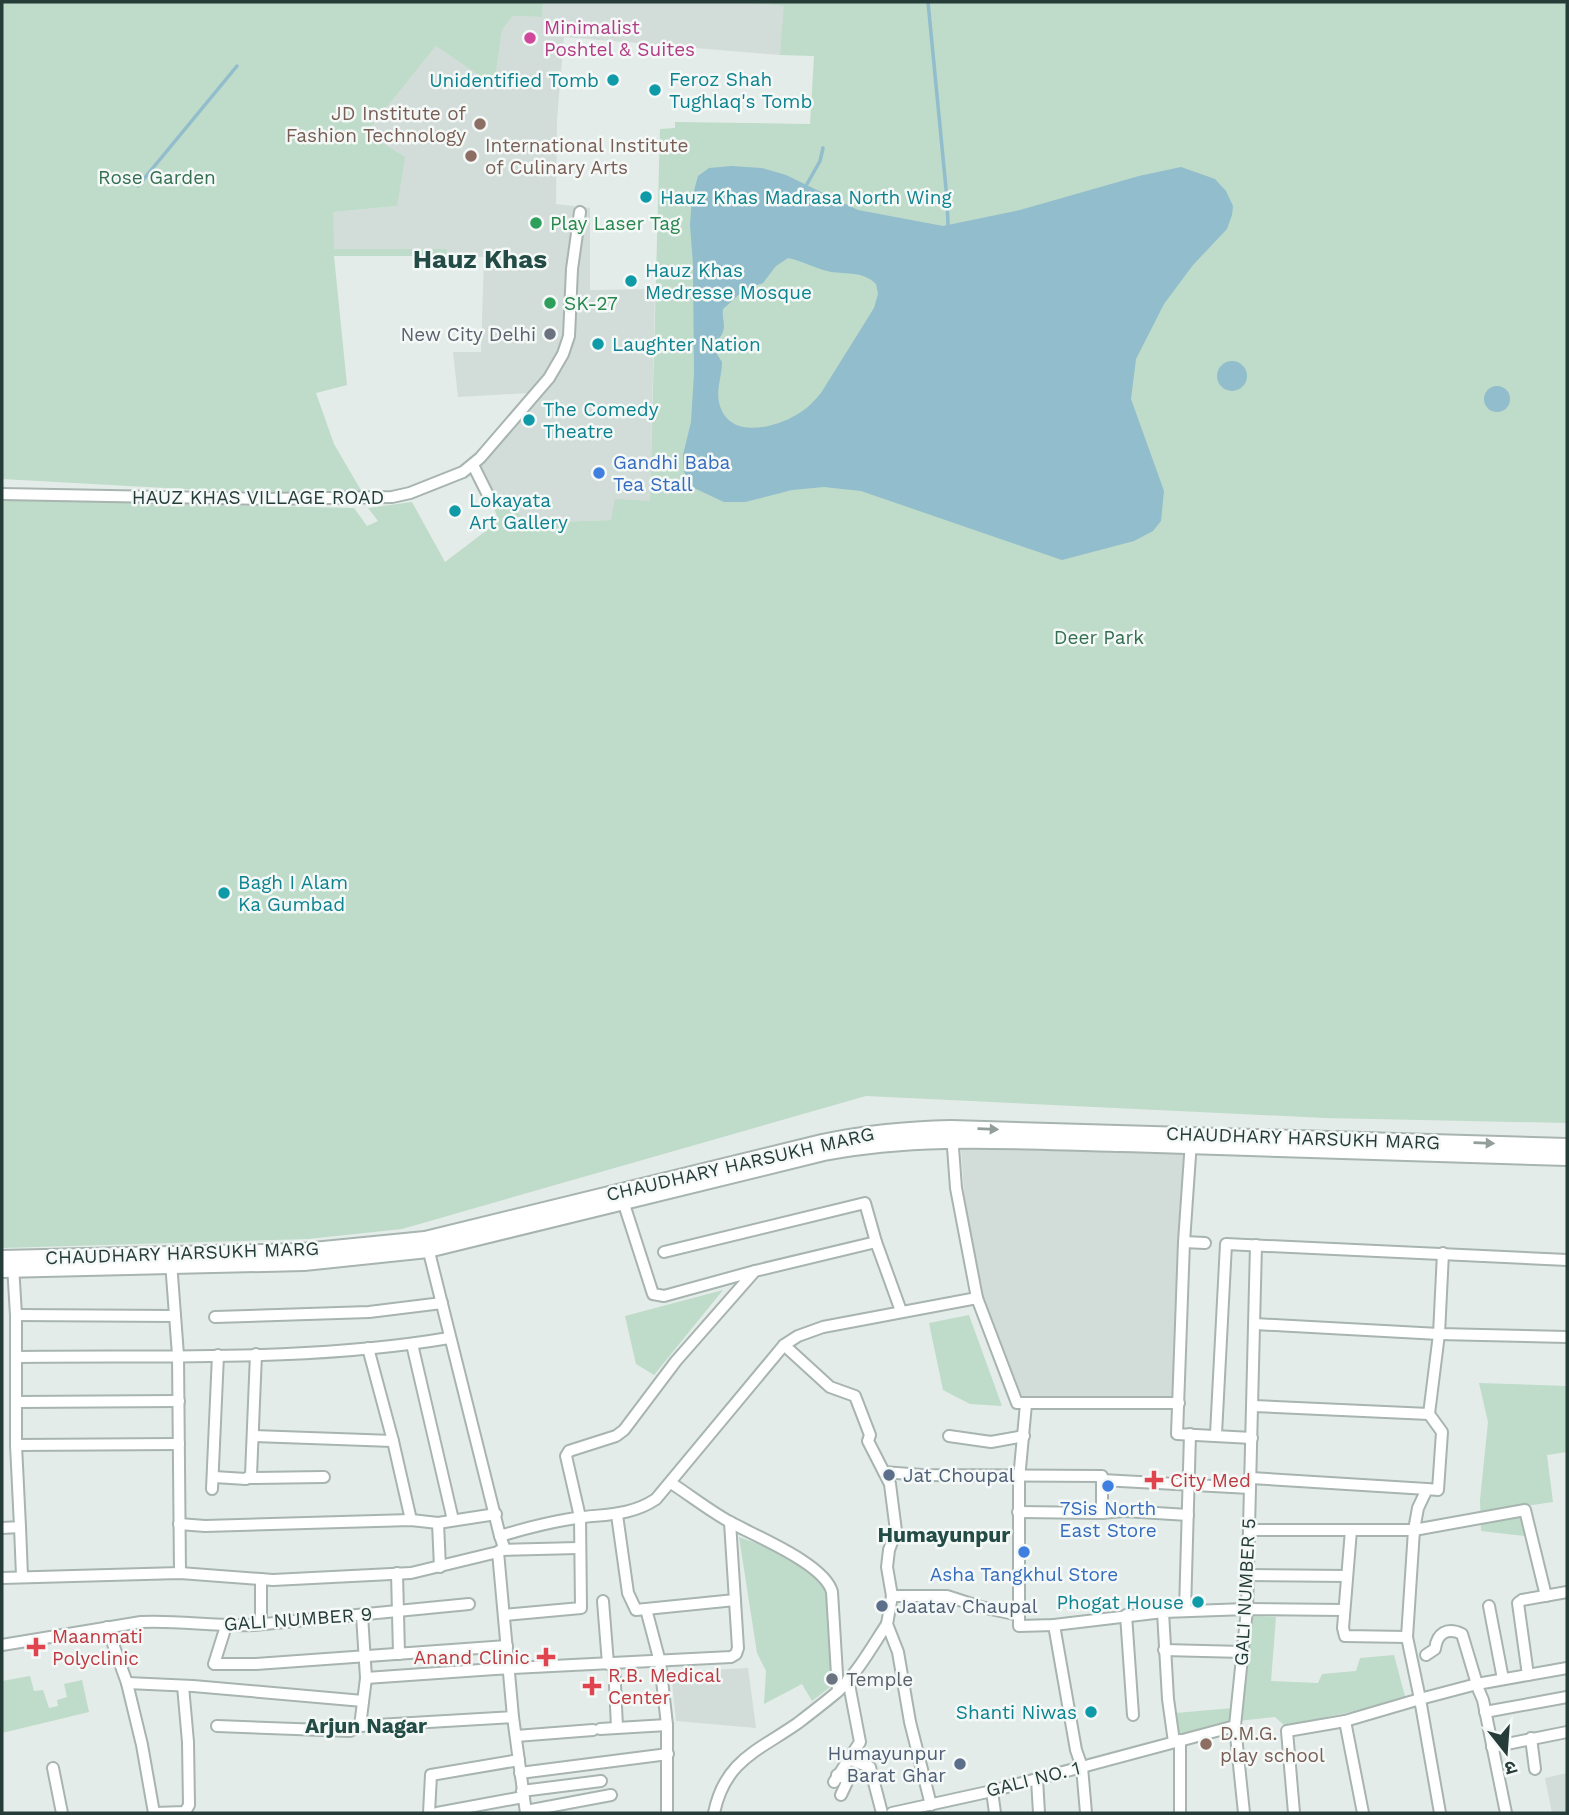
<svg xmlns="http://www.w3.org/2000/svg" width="1569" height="1815" font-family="'Work Sans','Noto Sans Devanagari',sans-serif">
	<rect width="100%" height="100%" fill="#e4ece9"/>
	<g fill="#d2dcd8">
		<polygon points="543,2 738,2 785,6 780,55 564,37 557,120 556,204 590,208 590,290 655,289 650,501 611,520 527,523 506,498 490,499 473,464 474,456 501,428 528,393 458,397 453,352 481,352 484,257 447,256 446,249 333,250 333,212 397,206 366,133 436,46 494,84 502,30 513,16 542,17"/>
		<polygon points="961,1148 1183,1154 1173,1398 1020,1398 981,1298 964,1193"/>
		<polygon points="748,1668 756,1728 676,1721 671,1672"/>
		<polygon points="1567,1773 1567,1813 1552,1813 1545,1778"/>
	</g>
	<g fill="#bfdbc9">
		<polygon points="2,2 543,2 542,17 513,16 502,30 494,85 436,46 366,133 405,157 397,206 333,212 334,249 447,249 447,256 334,256 347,385 316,393 334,444 362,492 311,490 310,496 2,479"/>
		<polygon points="738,2 1567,2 1567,1123 1325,1118 866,1096 402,1229 308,1239 2,1248 2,500 354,508 367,526 378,521 368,508 412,502 445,562 499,521 490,499 506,498 527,523 611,520 615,499 650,501 660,129 675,128 675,122 810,124 814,56 780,55 784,6"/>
		<polygon points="723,1290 654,1375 636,1364 625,1316"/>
		<polygon points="969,1315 1002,1406 970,1404 943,1390 929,1323"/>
		<polygon points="1479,1383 1567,1386 1567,1452 1547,1455 1553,1502 1526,1506 1524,1536 1481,1531 1480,1500 1488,1422"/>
		<polygon points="739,1537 781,1552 821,1583 829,1597 834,1684 812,1701 802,1684 764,1704 766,1671 757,1653"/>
		<polygon points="1249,1616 1276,1617 1271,1681 1318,1683 1322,1674 1356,1671 1360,1658 1394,1655 1406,1700 1285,1726 1275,1717 1238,1721"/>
		<polygon points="30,1676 34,1691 43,1690 49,1708 58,1706 57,1700 67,1697 64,1684 82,1680 89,1712 2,1733 2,1681"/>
		<polygon points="1233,1708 1232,1723 1179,1737 1176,1713"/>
	</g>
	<g fill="#91bdcc" fill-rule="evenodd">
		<path d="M731,166L762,168L786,175L858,210L943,226L1020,210L1139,176L1181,167L1215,179L1226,191L1233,206L1232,215L1227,229L1193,265L1164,304L1136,359L1131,399L1164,491L1161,521L1153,531L1134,541L1062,560L861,491L824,487L792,490L745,502H724L694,488L684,472L683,455L691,422L694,374L693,264L690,225L692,198L698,176L709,168ZM788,258C802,261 813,267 827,271C844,275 862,270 876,284L878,294L874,308L821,393C815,400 809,407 801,412C779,427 731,441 720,406C715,391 722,377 722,362C705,337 722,345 724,327C724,321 722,316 723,309L744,290L763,283L776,266Z"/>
		<circle cx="1232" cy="376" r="15"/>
		<circle cx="1497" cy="399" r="13"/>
	</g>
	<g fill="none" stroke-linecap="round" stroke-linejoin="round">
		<g stroke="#91bdcc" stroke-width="3.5">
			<polyline points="928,2 947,199 948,225"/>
			<polyline points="807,184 820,161 823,148"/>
			<polyline points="138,186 237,66"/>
		</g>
		<defs>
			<g id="minor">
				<polyline points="473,465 489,497"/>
				<polyline points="2,494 264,499 392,497 410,493 463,472 480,458 549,378 563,354 569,336 572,269 580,212"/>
				<polyline points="1191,1141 1184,1242 1177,1434 1252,1438"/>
				<polyline points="622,1198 653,1294 664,1296 755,1271"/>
				<polyline points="876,1242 901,1311"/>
				<polyline points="1184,1242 1205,1243"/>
				<path d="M427,1244L500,1536C526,1528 550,1522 576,1518C604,1514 631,1516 656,1499L784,1345L798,1336L823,1327L977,1298L956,1188L952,1134"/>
				<polyline points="1443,1253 1439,1334 1429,1414 1442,1432 1438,1490 1427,1489 1418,1508 1414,1530 1407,1637 1420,1699 1477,1684 1567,1668"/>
				<polyline points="171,1262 178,1355 180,1573"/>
				<polyline points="977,1298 1017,1403 1179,1403"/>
				<polyline points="16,1315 175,1316"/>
				<polyline points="215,1317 369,1312 442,1303"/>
				<polyline points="1255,1324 1439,1334 1567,1337"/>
				<polyline points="412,1344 453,1520"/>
				<polyline points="784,1345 830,1387 855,1396 870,1435 868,1441 890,1484 896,1531 889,1550 887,1567 892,1596 887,1624 898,1652 910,1722 931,1805"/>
				<polyline points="368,1348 393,1441 411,1520"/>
				<path d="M16,1357C160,1355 307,1362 449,1338"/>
				<polyline points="16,1402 179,1401"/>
				<polyline points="1026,1404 1019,1479 1019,1626 1054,1625 1163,1612"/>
				<polyline points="1253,1406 1429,1414"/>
				<polyline points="1216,1434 1226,1244 1567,1260"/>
				<polyline points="253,1436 393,1441"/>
				<polyline points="949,1436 991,1442 1024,1436"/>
				<polyline points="16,1445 179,1444"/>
				<polyline points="884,1472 922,1475 1102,1476 1102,1513"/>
				<polyline points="214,1477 246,1479 251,1475 256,1354"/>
				<polyline points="249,1478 324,1477"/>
				<polyline points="1251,1478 1427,1489"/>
				<polyline points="1102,1480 1250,1488"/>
				<path d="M671,1483C691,1496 710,1511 730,1522C755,1536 825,1564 832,1592L838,1691"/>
				<polyline points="212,1489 218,1355"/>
				<polyline points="1018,1512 1102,1513 1124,1511 1188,1515"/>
				<polyline points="617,1515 628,1593 636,1610 735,1600"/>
				<polyline points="438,1523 440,1567"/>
				<polyline points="179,1524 205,1526 411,1520 438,1523 496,1514"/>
				<polyline points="20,1527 22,1576"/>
				<polyline points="2,1528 20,1527 16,1445 16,1315 13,1265"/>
				<polyline points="1249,1530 1414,1530 1525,1510 1546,1596"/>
				<polyline points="1351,1530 1343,1628 1345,1636 1407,1637"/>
				<polyline points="502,1550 578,1548"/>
				<polyline points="397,1573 399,1654"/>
				<polyline points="1247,1575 1347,1576"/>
				<polyline points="2,1578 180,1573 273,1580 411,1573 498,1552 504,1547 500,1536"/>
				<polyline points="261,1579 261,1624"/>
				<polyline points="892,1596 947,1596 981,1607 1019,1615"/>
				<polyline points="603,1601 608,1664"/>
				<polyline points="1489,1606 1503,1679"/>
				<polyline points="646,1609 660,1662 667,1725 667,1813"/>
				<polyline points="1185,1611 1190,1434"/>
				<polyline points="504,1615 581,1608 580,1517 566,1456 569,1451 616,1436 624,1430 676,1361 755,1271 876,1242 865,1203 664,1252"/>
				<polyline points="1126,1615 1133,1715"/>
				<polyline points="1054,1625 1076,1750 1082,1767 1086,1813"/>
				<polyline points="226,1626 214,1664 256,1664 507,1646"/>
				<polyline points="107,1627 127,1683 142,1745 154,1813"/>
				<path d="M2,1645L141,1622C179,1620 216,1627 254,1625L469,1604"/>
				<polyline points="1164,1650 1243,1652"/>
				<path d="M1426,1655L1435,1649C1437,1633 1447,1627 1462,1634L1477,1684"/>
				<polyline points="614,1664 617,1727"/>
				<polyline points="1528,1675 1518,1603 1522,1600 1567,1592"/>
				<polyline points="366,1678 495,1669 731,1657 736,1654 738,1648 730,1522"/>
				<polyline points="127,1683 193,1686 363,1701"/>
				<polyline points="1477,1686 1483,1700 1506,1813"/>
				<polyline points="1485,1712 1567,1697"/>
				<polyline points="513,1717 526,1813"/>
				<polyline points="217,1726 350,1731 360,1726 366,1678 362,1615"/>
				<polyline points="360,1726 513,1717 498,1552"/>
				<polyline points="600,1729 667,1725"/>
				<polyline points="516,1736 593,1730"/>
				<polyline points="1531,1738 1535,1769"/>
				<polyline points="1180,1740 1180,1813"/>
				<polyline points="1174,1742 1168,1699 1163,1612 1247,1609 1344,1610"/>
				<polyline points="1492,1747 1567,1732"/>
				<polyline points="848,1759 870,1767 882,1813"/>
				<polyline points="53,1768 62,1813"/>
				<polyline points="520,1773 668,1754"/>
				<polyline points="837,1775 848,1780 841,1795"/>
				<polyline points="1037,1779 1039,1813"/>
				<polyline points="834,1782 860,1742 848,1679"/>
				<polyline points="522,1791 601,1781"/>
				<polyline points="992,1791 995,1813"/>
				<polyline points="526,1811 611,1795"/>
				<polyline points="154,1813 185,1812 189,1805 188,1742 183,1686"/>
				<polyline points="429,1813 431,1775 519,1760"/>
				<polyline points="437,1813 523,1797"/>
				<path d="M714,1813C725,1760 758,1751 798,1723C811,1713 824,1703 836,1693C857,1674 871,1648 887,1624"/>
				<polyline points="892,1813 992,1791 1235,1726"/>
				<polyline points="1244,1813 1235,1726 1247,1609 1256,1245"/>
				<polyline points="1294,1813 1287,1731 1345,1721"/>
				<polyline points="1363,1813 1345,1721 1420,1699 1440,1813"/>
			</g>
			<g id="tertiary">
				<path d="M2,1258L303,1251L425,1239L822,1142C865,1133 907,1129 951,1128L1567,1146"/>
				<path d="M2,1270L304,1263L428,1250L824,1153C922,1134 1022,1142 1121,1144C1270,1148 1419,1153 1567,1158"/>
			</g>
		</defs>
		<use href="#minor" stroke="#a7b4b0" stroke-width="14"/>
		<use href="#tertiary" stroke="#a7b4b0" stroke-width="18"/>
		<use href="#minor" stroke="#fff" stroke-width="10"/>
		<use href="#tertiary" stroke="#fff" stroke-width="14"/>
	</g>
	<defs><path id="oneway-solid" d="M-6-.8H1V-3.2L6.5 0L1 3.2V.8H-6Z" transform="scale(1.75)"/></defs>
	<g fill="#929e9c">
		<use href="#oneway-solid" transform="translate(988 1129) rotate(2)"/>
		<use href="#oneway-solid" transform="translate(1484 1143) rotate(2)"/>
	</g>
	<circle fill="#d1479c" stroke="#f4f9f7" stroke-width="2.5" cx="530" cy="38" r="7"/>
	<g fill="#0f9aa8" stroke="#f4f9f7" stroke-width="2.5">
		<circle cx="613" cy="80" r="7"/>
		<circle cx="655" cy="90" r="7"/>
		<circle cx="646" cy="197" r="7"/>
		<circle cx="631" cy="281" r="7"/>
		<circle cx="598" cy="344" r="7"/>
		<circle cx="529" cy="420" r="7"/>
		<circle cx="455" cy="511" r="7"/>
		<circle cx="224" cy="893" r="7"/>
		<circle cx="1198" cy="1602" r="7"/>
		<circle cx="1091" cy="1712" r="7"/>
	</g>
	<g fill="#8d6e63" stroke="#f4f9f7" stroke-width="2.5">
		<circle cx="480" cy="124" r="7"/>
		<circle cx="471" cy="156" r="7"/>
		<circle cx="1206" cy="1744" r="7"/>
	</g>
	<g fill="#2e9e5b" stroke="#f4f9f7" stroke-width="2.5">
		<circle cx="536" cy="223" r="7"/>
		<circle cx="550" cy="303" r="7"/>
	</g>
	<g fill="#6b7280" stroke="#f4f9f7" stroke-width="2.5">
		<circle cx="550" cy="334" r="7"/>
		<circle cx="832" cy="1679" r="7"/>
	</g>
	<g fill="#3f7fe0" stroke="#f4f9f7" stroke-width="2.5">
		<circle cx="599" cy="473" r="7"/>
		<circle cx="1108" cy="1486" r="7"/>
		<circle cx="1024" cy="1552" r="7"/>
	</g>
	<g fill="#5c6f8a" stroke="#f4f9f7" stroke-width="2.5">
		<circle cx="889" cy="1475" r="7"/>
		<circle cx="882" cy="1606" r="7"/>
		<circle cx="960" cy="1764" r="7"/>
	</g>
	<g fill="#e0444e" stroke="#f4f9f7" stroke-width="2.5">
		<path d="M1150.5 1469.5h7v7h7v7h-7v7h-7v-7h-7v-7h7z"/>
		<path d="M32.5 1636.5h7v7h7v7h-7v7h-7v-7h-7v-7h7z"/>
		<path d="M542.5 1646.5h7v7h7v7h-7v7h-7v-7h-7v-7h7z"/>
		<path d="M588.5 1675.5h7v7h7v7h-7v7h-7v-7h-7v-7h7z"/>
	</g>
	<g text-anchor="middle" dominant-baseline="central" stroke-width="5" stroke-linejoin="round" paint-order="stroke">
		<g font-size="19" fill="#b23c85" stroke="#f4f9f7" text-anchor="start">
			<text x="544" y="27">Minimalist<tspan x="544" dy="22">Poshtel &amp; Suites</tspan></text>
		</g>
		<g font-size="19" fill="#0d838f" stroke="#f4f9f7" text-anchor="start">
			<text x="669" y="79">Feroz Shah<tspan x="669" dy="22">Tughlaq's Tomb</tspan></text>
			<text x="599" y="80" text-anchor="end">Unidentified Tomb</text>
			<text x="660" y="197">Hauz Khas Madrasa North Wing</text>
			<text x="645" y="270">Hauz Khas<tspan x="645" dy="22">Medresse Mosque</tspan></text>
			<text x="612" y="344">Laughter Nation</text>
			<text x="543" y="409">The Comedy<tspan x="543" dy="22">Theatre</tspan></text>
			<text x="469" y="500">Lokayata<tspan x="469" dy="22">Art Gallery</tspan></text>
			<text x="238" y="882">Bagh I Alam<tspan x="238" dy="22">Ka Gumbad</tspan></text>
			<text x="1184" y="1602" text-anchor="end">Phogat House</text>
			<text x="1077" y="1712" text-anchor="end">Shanti Niwas</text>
		</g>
		<g font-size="19" fill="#785e54" stroke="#f4f9f7" text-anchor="start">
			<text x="466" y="113" text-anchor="end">JD Institute of<tspan x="466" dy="22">Fashion Technology</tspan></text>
			<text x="485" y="145">International Institute<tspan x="485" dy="22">of Culinary Arts</tspan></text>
			<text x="1220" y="1733">D.M.G.<tspan x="1220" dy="22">play school</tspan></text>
		</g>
		<g font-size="19" fill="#336f50" stroke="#f4f9f7">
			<text x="157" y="177">Rose Garden</text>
			<text x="1099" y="637">Deer Park</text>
		</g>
		<g font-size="19" fill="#27864d" stroke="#f4f9f7" text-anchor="start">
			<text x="550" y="223">Play Laser Tag</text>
			<text x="564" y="303">SK-27</text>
		</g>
		<g font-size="19" fill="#5b616d" stroke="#f4f9f7" text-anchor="end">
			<text x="536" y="334">New City Delhi</text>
			<text x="846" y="1679" text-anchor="start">Temple</text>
		</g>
		<g font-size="19" fill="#366cbe" stroke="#f4f9f7">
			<text x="613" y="462" text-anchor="start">Gandhi Baba<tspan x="613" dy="22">Tea Stall</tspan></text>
			<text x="1108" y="1508">7Sis North<tspan x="1108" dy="22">East Store</tspan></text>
			<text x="1024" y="1574">Asha Tangkhul Store</text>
		</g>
		<g font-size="19" fill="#253c38" stroke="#f4f9f7">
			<text x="258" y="497">HAUZ KHAS VILLAGE ROAD</text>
			<text transform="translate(1303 1138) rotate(2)">CHAUDHARY HARSUKH MARG</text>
			<text transform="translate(740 1164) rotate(-13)">CHAUDHARY HARSUKH MARG</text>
			<text transform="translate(182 1253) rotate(-2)">CHAUDHARY HARSUKH MARG</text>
			<text transform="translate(1245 1592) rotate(-87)">GALI NUMBER 5</text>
			<text transform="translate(298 1619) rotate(-4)">GALI NUMBER 9</text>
			<text transform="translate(1033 1779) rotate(-14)">GALI NO. 1</text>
		</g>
		<g font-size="19" fill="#4e5e75" stroke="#f4f9f7" text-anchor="start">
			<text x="903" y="1475">Jat Choupal</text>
			<text x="896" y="1606">Jaatav Chaupal</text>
			<text x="946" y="1753" text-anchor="end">Humayunpur<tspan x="946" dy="22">Barat Ghar</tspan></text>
		</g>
		<g font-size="19" fill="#be3a42" stroke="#f4f9f7" text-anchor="start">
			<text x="1170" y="1480">City Med</text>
			<text x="52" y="1636">Maanmati<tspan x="52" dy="22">Polyclinic</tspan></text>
			<text x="530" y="1657" text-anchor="end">Anand Clinic</text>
			<text x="608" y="1675">R.B. Medical<tspan x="608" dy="22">Center</tspan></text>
		</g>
		<g font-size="21" font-weight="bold" fill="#234c46" stroke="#f4f9f7">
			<text x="944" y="1534">Humayunpur</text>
			<text x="366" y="1725">Arjun Nagar</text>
		</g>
		<g font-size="26" font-weight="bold" fill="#234c46" stroke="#f4f9f7">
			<text x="480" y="259">Hauz Khas</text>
		</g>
	</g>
	<rect width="1569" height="1815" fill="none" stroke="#253c38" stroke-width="7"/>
	<g transform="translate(1506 1752) rotate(163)" stroke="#f4f9f7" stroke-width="5" paint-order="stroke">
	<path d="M0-5L12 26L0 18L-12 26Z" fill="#253c38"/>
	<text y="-10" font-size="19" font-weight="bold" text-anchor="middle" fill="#253c38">उ</text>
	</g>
</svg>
